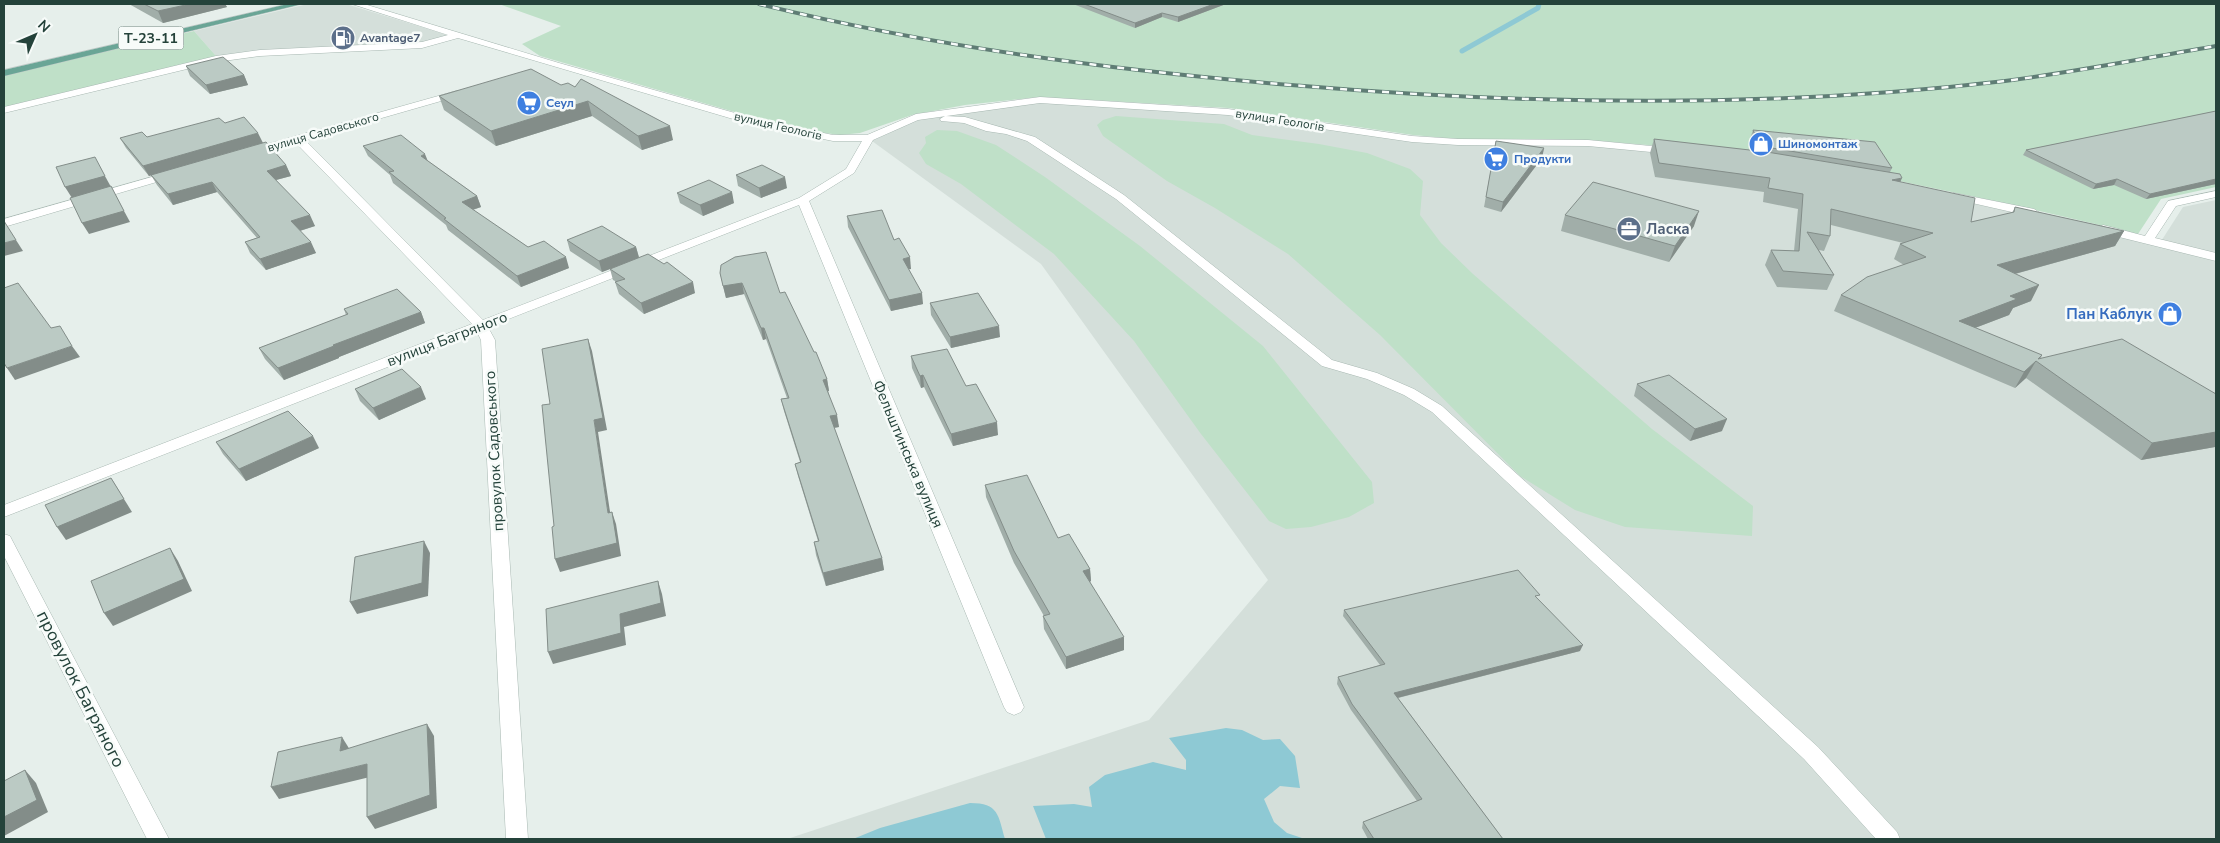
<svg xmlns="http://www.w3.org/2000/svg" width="2220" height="843" font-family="'Nunito Sans',sans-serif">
	<rect width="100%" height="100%" fill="#e6efeb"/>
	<g fill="#d4dfda">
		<polygon points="308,4 346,4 448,35 421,43 216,56 194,31"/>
		<polygon points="1040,103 1227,114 1412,142 1459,145 1590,146 1710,157 1856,179 2008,211 2158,246 2183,207 2216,200 2216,839 787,839 1149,720 1268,580 1041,264 872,141 919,119"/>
	</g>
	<g fill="#bfe0c8">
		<polygon points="499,4 2216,4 2216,187 2161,199 2138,234 2009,204 1856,172 1709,150 1587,140 1457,139 1413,135 1229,108 1040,97 965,105 912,115 860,133 840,135 810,131 759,119 540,56 522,44 561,26"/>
		<polygon points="194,31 216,56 4,107 4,75"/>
		<polygon points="1116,116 1224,124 1252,135 1319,144 1367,153 1410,169 1423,181 1420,215 1441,243 1473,274 1652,429 1753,506 1752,536 1625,527 1575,510 1520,476 1380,335 1288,254 1215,208 1167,181 1103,136 1097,125 1103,120"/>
		<polygon points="937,130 957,131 996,145 1045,177 1140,246 1263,346 1372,482 1374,503 1349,517 1311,527 1286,529 1269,521 1201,434 1134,341 1054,254 961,184 926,164 919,153 926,143 925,137"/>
	</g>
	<g fill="#8ec9d4">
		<polygon points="1226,728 1242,730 1263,740 1280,739 1295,756 1300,788 1280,786 1264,799 1274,822 1287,833 1305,839 1046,839 1033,806 1074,804 1092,807 1089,787 1105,775 1153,762 1186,770 1186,760 1169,738"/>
		<path d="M970,803C999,803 998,815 1005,839H853L880,828Z"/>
	</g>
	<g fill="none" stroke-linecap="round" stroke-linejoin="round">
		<polyline stroke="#8ec9d4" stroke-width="5" points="1462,51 1538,8 1539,4"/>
		<defs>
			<g id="minor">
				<polygon points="352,4 364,4 559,63 756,119 833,135 867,135 916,114 1040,97 1228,109 1412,136 1458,139 1588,140 1672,148 1677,151 1672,154 1588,146 1458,145 1412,142 1228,115 1040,103 918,120 873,140 854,173 809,201 1024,707 1021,712 1014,715 1007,712 1004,707 799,205 488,327 495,340 528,839 506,839 481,340 477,332 4,517 4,505 472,324 295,142 250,155 246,154 245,152 246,150 456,91 462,91 462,95 305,140 483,320 799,198 846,169 862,141 833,141 750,124 458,38 422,48 260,56 216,62 4,113 4,107 216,56 260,50 422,42 448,35"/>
				<polygon points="945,116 965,117 1035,137 1124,195 1332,360 1377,373 1414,389 1442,406 1818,747 1897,832 1900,839 1876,839 1804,759 1432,412 1404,395 1367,379 1322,366 1116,199 1027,141 1006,134 986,131 964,123 941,121 940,119"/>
				<polygon points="173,171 179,174 177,176 4,227 4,219"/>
				<polygon points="2216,191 2216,197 2176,206 2155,238 2216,253 2216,261 2099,232 2097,229 2103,225 2145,236 2168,201"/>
				<polygon points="1954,193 2034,209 2040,213 2034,217 1950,198 1948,196"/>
				<polygon points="4,534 10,536 12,540 169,839 147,839 4,556"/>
			</g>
			<polygon id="major" points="288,4 302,4 4,76 4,70"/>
		</defs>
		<use href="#minor" stroke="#a8b8b2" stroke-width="1"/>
		<use href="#major" stroke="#c2cac8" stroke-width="1"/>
		<use href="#minor" fill="#fff" fill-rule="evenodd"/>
		<use href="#major" fill="#6aa596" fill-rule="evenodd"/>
		<defs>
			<path id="rail" d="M759,4C934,47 1111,70 1291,85C1527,105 1769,109 2005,81C2076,72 2146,58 2216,46"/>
		</defs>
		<use href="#rail" stroke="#5f7d75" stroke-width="4"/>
		<use href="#rail" stroke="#f7fbf9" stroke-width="2.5" stroke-dasharray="7" stroke-linecap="butt"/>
	</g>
	<g fill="#a1aea9">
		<polygon points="129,4 225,4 227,7 163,23"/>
		<polygon points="1073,4 1226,4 1178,22 1162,17 1135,28"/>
		<polygon points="186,66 244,75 248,85 210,94 190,76"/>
		<polygon points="561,85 673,140 642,150 592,116 496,146 444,110 439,96"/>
		<polygon points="2216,111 2216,184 2146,199 2114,185 2093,189 2023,155 2026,150"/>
		<polygon points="225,123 263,143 286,165 291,176 276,180 315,226 300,231 316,253 266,270 250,253 245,242 257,238 217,192 173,205 157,185 151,175 149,176 126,148 120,138 147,137"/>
		<polygon points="1753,130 1892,168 1890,172 1901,182 1971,222 2012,213 2015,207 2124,231 2115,246 2015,274 2031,301 2013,308 2009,315 1975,328 2042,355 2041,358 2216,394 2216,447 2215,447 2141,460 2026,378 2015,388 1834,311 1841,295 1904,265 1894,259 1900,244 1903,243 1831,225 1830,236 1824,251 1819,250 1834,275 1827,290 1777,287 1765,265 1771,250 1794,251 1798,209 1763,202 1764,192 1655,177 1650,153 1654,139 1755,151 1750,139"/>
		<polygon points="1496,141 1544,148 1542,158 1501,212 1484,207"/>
		<polygon points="363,146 428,161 477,196 481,207 473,210 528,247 569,268 521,287 448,230 446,225 393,183 390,175 368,156"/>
		<polygon points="736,175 787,188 761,198 738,186"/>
		<polygon points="677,193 734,203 703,216 680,203"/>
		<polygon points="1565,215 1694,226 1669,262 1561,231"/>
		<polygon points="847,216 894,240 911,269 908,269 923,304 891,311 848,227"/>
		<polygon points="567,240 636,247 639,257 695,293 644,314 619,294 615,282 617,282 613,280 610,269 602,272 570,251"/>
		<polygon points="720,273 780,293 814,352 827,379 829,391 828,391 839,427 834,428 882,558 884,570 826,586 816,555 814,542 818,541 798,476 795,464 800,462 784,411 781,399 787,398 766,339 763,340 744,294 726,298"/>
		<polygon points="930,303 1000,337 951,348 931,315"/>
		<polygon points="344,309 421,312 425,323 339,357 339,358 284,380 265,359 259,348 346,315"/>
		<polygon points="911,356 966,386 998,435 953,446 924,387 921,388 912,368"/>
		<polygon points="1637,384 1722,431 1690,441 1634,396"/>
		<polygon points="355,389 426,399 379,420 360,401"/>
		<polygon points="216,442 319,448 246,481 223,454"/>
		<polygon points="985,485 1058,538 1090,569 1091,581 1090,582 1124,650 1066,669 1044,629 1043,616 1044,616 1014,563 986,497"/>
		<polygon points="1538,599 1580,651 1398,698 1503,839 1368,839 1362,828 1363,822 1417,801 1351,710 1337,684 1338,677 1380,665 1343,616 1344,610"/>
	</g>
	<g fill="#838d89">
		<polygon points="190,4 225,4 227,7 163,23 158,11"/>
		<polygon points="1214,4 1226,4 1178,22 1178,17"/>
		<polygon points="1162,13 1162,17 1135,28 1135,23"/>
		<polygon points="244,75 248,85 210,94 206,85"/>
		<polygon points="588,101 592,116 496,146 491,131"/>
		<polygon points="670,126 673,140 642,150 638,136"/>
		<polygon points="258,133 263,143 149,176 143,166"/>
		<polygon points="1544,148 1542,158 1501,212 1503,202"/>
		<polygon points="425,154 429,164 421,156"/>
		<polygon points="286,165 291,176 272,181 267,171"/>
		<polygon points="100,167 111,187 72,198 65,187"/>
		<polygon points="785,177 787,188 761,198 759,188"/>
		<polygon points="1902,178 1896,192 1892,180"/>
		<polygon points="2117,179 2114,185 2093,189 2096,184"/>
		<polygon points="2216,179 2216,184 2146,199 2150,194"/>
		<polygon points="212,182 217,192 173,205 168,194"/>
		<polygon points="111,187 130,222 89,234 82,223"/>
		<polygon points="732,192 734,203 703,216 700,205"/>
		<polygon points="477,196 481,207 465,212 462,202"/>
		<polygon points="1699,211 1694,226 1669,262 1675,246"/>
		<polygon points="310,215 315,226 296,232 291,221"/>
		<polygon points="2124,231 2115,246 1989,281 1997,265"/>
		<polygon points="16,240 23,251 4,256 4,243"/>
		<polygon points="311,242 316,253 266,270 260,259"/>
		<polygon points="636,247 639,258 602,272 599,261"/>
		<polygon points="566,257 569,268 521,287 517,276"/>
		<polygon points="910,257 911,269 904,270 903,259"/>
		<polygon points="693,282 695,293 644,314 641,303"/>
		<polygon points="742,283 744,294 726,298 723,286"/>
		<polygon points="2039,285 2031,301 2013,308 2009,315 1951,337 1959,321 2010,296"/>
		<polygon points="922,293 923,304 891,311 889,300"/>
		<polygon points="421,312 425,323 339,357 339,358 284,380 278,368 333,345"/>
		<polygon points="999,326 1000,337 951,348 950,337"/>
		<polygon points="761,328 764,328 766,339 763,340"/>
		<polygon points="588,339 592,351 607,430 598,432 612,525 608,513 594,420"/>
		<polygon points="72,346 80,357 15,380 7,368"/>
		<polygon points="2036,361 2026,378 2015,388 2024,372"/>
		<polygon points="923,375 924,387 921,388 920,376"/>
		<polygon points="827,379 829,391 825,392 823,380"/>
		<polygon points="421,387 426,399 379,420 373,408"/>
		<polygon points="837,415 839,427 832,428 830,416"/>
		<polygon points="1727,419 1722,431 1690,441 1695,429"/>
		<polygon points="997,422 998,435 953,446 951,434"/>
		<polygon points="2216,432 2216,446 2215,447 2141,460 2152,443"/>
		<polygon points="313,436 319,448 246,481 239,469"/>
		<polygon points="111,478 132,512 66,540 57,527"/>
		<polygon points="612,512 616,524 621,556 560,572 555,559"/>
		<polygon points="424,541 430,553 428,596 357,614 350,602"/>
		<polygon points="170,548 178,561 192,591 113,626 104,613"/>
		<polygon points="882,558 884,570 826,586 823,573"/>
		<polygon points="1090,569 1091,581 1083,584 1083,571"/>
		<polygon points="658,581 662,594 666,616 624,627 626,645 553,664 548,652 620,614"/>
		<polygon points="1124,637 1124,650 1066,669 1066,657"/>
		<polygon points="1583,645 1580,651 1393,699 1394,693"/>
		<polygon points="427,724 434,736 437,808 375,829 367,817"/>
		<polygon points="342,737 350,750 340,751"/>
		<polygon points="367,764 374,776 279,799 271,787"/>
		<polygon points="25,770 36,783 48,812 4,836 4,817"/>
	</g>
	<g fill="#bbcac4" stroke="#838d89">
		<polygon points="144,4 190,4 158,11"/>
		<polygon points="1084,4 1214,4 1178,17 1162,13 1135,23"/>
		<polygon points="223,57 244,75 206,85 186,66"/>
		<polygon points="531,69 561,85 568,83 575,87 581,79 670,126 638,136 588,101 491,131 439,96"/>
		<polygon points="2216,111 2216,179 2150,194 2117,179 2096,184 2026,150"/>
		<polygon points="244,117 258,133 143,166 120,138 142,132 147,137 219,118 225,123"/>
		<polygon points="1753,130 1875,142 1892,168 1760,146"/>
		<polygon points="401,135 425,154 421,156 477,196 462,202 528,247 544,241 566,257 517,276 444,219 446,218 389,172 394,171 363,146"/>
		<polygon points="1654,139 1767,152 1900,174 1902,178 1892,180 1975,198 1971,222 2014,212 2015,207 2124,231 1997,265 2039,285 2010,296 2017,299 1959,321 2042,355 2038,359 2122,339 2216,394 2216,432 2152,443 2036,361 2024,372 1841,295 1867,277 1926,257 1900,244 1933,233 1831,209 1830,236 1807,232 1834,275 1783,271 1771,250 1799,251 1803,194 1768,188 1770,178 1659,163"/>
		<polygon points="1496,141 1544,148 1503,202 1486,197"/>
		<polygon points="266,142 286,165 267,171 310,215 291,221 311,242 260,259 245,242 260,237 212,182 168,194 151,175"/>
		<polygon points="95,157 105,176 65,187 56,167"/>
		<polygon points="762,165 785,177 759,188 736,175"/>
		<polygon points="709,180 732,192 700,205 677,193"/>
		<polygon points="1593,182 1699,211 1675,246 1565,215"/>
		<polygon points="111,186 124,211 82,223 70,198"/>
		<polygon points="882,210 894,240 899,238 910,257 903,259 922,293 889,300 847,216"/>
		<polygon points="4,221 16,240 4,243"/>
		<polygon points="602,226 636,247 599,261 567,240"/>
		<polygon points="766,252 780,293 785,292 814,352 816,352 827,379 823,380 837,415 830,416 882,558 823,573 814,542 819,541 795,464 801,462 781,399 789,398 764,328 761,328 742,283 723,286 720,273 721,265 735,257"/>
		<polygon points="648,254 664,264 667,262 693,282 641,303 615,282 625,279 610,269"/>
		<polygon points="18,283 51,328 60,326 72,346 7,368 4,363 4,288"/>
		<polygon points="397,289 421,312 333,345 334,346 278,368 259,348 348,314 344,309"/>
		<polygon points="978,293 999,326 950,337 930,303"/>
		<polygon points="588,339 603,418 594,420 608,513 612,512 617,543 555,559 552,527 554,526 542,405 550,404 542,349"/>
		<polygon points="947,349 966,386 976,384 997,422 951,434 923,375 920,376 911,356"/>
		<polygon points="402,369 421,387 373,408 355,389"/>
		<polygon points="1669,375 1727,419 1695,429 1637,384"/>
		<polygon points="288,411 313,436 239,469 216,442"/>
		<polygon points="1027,475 1058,538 1069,534 1090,569 1083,571 1124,637 1066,657 1043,616 1050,614 1014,551 985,485"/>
		<polygon points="111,478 124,499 57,527 45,505"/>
		<polygon points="424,541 422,583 350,602 355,557"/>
		<polygon points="170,548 184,579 104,613 91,581"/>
		<polygon points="1518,570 1540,595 1535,596 1583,645 1394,693 1503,839 1374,839 1363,822 1422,799 1352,704 1338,677 1385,664 1344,610"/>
		<polygon points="658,581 661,603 620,614 621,633 548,652 546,609"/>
		<polygon points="427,724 430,795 367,817 367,764 271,787 278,752 342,737 340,751"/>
		<polygon points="25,770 37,800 4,817 4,781"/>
	</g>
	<defs>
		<symbol id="fuel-disc" viewBox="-11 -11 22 22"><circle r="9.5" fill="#5c6f8a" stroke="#f7fbf9"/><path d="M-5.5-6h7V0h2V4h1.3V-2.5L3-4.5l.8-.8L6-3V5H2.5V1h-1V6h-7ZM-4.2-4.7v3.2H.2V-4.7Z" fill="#fff"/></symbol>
		<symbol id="supermarket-disc" viewBox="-11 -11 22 22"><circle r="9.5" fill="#3f7fe0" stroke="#f7fbf9"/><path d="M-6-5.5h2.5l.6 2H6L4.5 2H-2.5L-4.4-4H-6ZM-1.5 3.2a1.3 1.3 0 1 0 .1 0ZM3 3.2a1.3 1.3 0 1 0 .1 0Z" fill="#fff"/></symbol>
		<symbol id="shop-disc" viewBox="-11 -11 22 22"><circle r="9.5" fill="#3f7fe0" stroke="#f7fbf9"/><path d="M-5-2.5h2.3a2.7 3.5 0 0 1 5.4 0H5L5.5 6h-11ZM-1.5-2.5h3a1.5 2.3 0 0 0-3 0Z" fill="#fff"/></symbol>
		<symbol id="office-disc" viewBox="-11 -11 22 22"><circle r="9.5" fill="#5c6f8a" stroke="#f7fbf9"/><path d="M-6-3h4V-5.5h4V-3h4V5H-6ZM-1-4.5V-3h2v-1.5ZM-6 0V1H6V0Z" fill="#fff"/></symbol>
	</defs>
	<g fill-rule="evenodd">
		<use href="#fuel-disc" x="329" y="24" width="28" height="28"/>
		<use href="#supermarket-disc" x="515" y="89" width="28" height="28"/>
		<use href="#shop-disc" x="1747" y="130" width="28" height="28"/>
		<use href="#supermarket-disc" x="1482" y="145" width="28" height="28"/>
		<use href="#office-disc" x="1615" y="215" width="28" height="28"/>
		<use href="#shop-disc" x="2156" y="300" width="28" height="28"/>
	</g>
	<g text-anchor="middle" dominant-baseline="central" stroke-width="5" stroke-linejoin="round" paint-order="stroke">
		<g font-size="12" font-weight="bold" fill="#4e5e75" stroke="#f7fbf9" text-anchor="start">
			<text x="360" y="38">Avantage7</text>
		</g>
		<g font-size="12" font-weight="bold" fill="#366cbe" stroke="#f7fbf9" text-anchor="start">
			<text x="546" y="103">Сеул</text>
			<text x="1778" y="144">Шиномонтаж</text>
			<text x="1514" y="159">Продукти</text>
		</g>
		<g font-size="12" fill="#24423a" stroke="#f7fbf9">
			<text transform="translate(1280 120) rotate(9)">вулиця Геологів</text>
			<text transform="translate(778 126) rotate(13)">вулиця Геологів</text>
			<text transform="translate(323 132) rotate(-16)">вулиця Садовського</text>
		</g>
		<rect fill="#f7fbf9" stroke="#637a73" stroke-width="1" x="118.5" y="26.5" width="65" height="23" rx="4"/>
		<g font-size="14" font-weight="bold" fill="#24423a">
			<text x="151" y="38">Т-23-11</text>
		</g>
		<g font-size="15" font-weight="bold" fill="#4e5e75" stroke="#f7fbf9" text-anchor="start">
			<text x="1646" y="229">Ласка</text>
		</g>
		<g font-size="15" font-weight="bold" fill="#366cbe" stroke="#f7fbf9" text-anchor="end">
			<text x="2152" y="314">Пан Каблук</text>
		</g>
		<g font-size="15" fill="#24423a" stroke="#f7fbf9">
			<text transform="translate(447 339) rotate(-21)">вулиця Багряного</text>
			<text transform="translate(494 451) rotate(-93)">провулок Садовського</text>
			<text transform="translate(908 454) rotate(67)">Фельштинська вулиця</text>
		</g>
		<g font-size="18" fill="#24423a" stroke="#f7fbf9">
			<text transform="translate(81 689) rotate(63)">провулок Багряного</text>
		</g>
	</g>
	<rect width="2220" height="843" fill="none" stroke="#24423a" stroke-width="10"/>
	<g transform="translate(35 35) rotate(45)" stroke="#f7fbf9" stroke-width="4" paint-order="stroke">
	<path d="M0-4L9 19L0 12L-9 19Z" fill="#24423a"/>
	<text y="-8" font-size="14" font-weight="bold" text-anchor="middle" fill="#24423a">N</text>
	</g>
</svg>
